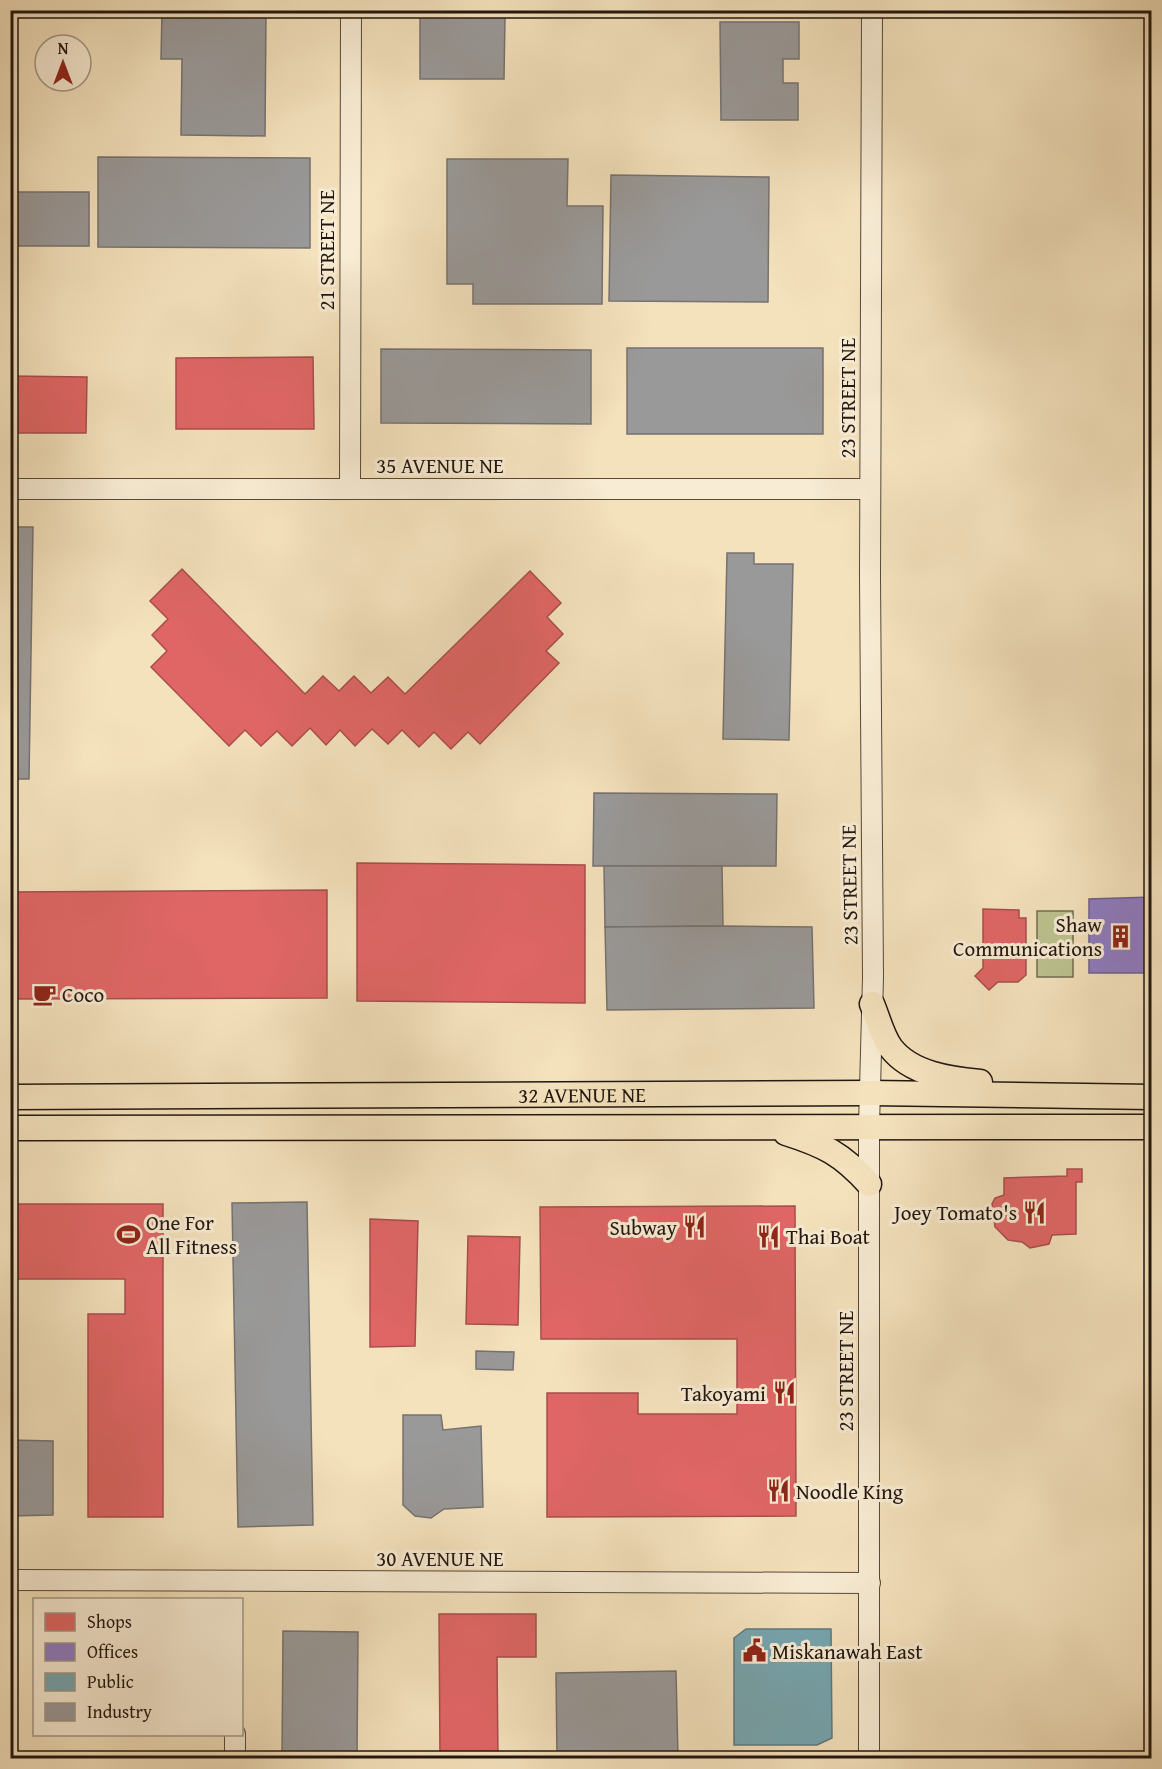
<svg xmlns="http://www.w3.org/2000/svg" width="1162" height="1769" font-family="'Gentium Book Plus',serif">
	<rect width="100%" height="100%" fill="#f4e2bd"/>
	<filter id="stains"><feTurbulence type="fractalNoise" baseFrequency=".00333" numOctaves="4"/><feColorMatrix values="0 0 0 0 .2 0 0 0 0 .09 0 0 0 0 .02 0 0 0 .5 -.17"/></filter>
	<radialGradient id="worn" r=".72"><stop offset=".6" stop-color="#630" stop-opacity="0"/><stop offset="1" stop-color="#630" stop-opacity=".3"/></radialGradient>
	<rect fill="#bcc390" stroke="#6e6c50" stroke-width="1.5" x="1037" y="911" width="36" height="66"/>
	<g fill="#e06666" stroke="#a74e4c" stroke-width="1.5">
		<polygon points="313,357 314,429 176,429 176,358"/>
		<polygon points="10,376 87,377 86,433 10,433"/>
		<polygon points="182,569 305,694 323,676 339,691 354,676 371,693 388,677 405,694 530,571 561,603 547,617 563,634 546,651 559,663 480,744 468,732 451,749 434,732 419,747 402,730 388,744 372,729 355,746 340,730 326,745 310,728 292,746 277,731 261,746 245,730 229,746 151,667 167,651 152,635 168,619 150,601"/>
		<polygon points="357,863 585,865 585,1003 357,1001"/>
		<polygon points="327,890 327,998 10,999 10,892"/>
		<polygon points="983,909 1019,910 1019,918 1026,918 1026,975 1018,982 998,982 989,990 975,976 983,968"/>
		<polygon points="1067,1169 1082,1169 1082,1182 1076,1182 1076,1234 1052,1235 1049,1244 1030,1248 1022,1242 1008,1240 995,1227 992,1204 995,1198 1004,1195 1004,1178 1067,1176"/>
		<polygon points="10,1204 163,1204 163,1517 88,1517 88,1314 125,1314 125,1279 10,1279"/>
		<polygon points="795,1206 796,1516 547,1517 547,1393 638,1393 638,1414 737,1414 737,1339 541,1339 540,1207"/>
		<polygon points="370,1219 418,1221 415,1346 370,1347"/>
		<polygon points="468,1236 520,1237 518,1325 466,1324"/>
		<polygon points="439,1614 536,1614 536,1657 497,1657 498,1758 440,1758"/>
	</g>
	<g fill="#8e7cc3" stroke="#6d5d8d" stroke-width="1.5">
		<polygon points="1147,131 1152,131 1152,196 1146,196"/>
		<polygon points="1152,897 1152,973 1089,973 1089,899"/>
	</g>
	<polygon fill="#76a5af" stroke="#5c7a7f" stroke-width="1.5" points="746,1629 831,1629 832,1738 817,1745 734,1745 734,1638"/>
	<g fill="#999" stroke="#757270" stroke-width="1.5">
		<polygon points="162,10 266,11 265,136 181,135 182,59 161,59"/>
		<polygon points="420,16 505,17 504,79 420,79"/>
		<polygon points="720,22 799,22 799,59 783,59 783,83 798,83 798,120 721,120"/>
		<polygon points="98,157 310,158 310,248 98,247"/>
		<polygon points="447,159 568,159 567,206 603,206 602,304 473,304 473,284 447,284"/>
		<polygon points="611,175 769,177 768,302 609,301"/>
		<rect x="10" y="192" width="79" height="54"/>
		<rect x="627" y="348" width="196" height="86"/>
		<polygon points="381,349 591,350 591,424 381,423"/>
		<polygon points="10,527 33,527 29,779 10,779"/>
		<polygon points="727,553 754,553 754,564 793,564 789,740 723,739"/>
		<polygon points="594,793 777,794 776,866 593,866"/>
		<polygon points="604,866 722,866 723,926 605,927"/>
		<polygon points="723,926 812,927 814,1008 607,1010 605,927"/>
		<polygon points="307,1202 313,1525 238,1527 232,1203"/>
		<polygon points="476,1351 514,1352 513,1370 476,1369"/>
		<polygon points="403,1415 441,1415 443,1430 481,1426 483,1507 444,1509 431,1518 415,1516 403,1505"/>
		<polygon points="10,1440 53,1441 53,1515 10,1516"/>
		<polygon points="283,1631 358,1632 357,1758 282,1758"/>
		<polygon points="676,1671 678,1758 557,1758 556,1673"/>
	</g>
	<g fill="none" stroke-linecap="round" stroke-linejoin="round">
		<defs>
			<g id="minor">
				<polyline points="10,489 870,489"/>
				<polyline points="350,489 351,10"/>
				<polyline points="10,1580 870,1583"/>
				<polyline points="235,1758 235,1734"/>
				<polyline points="869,1758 869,1126 873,977 870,578 872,10"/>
			</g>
			<g id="major">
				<path d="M872,1004C878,1018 882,1036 891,1048C911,1074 950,1079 980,1082"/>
				<path id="s1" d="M10,1097L870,1093L1152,1097"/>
				<polyline points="10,1128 1152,1127"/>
				<path d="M786,1133C824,1145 842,1154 869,1184"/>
			</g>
		</defs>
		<use href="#minor" stroke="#56493a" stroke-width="22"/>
		<use href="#major" stroke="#21160f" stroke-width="27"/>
		<use href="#minor" stroke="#f8ecd4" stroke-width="20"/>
		<use href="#major" stroke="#f4e2bd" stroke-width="24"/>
	</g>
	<defs>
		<symbol id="building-bare" viewBox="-9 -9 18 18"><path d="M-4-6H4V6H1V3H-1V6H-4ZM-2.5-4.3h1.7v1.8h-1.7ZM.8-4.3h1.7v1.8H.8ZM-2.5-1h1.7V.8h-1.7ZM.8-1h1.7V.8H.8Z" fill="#8f2418" stroke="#f8ecd4" stroke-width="2.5" paint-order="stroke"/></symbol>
		<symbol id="cafe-bare" viewBox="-9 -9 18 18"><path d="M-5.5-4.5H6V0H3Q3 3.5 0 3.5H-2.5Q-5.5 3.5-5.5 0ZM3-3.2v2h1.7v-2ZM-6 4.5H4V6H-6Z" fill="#8f2418" stroke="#f8ecd4" stroke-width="2.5" paint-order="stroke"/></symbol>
		<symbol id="restaurant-bare" viewBox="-9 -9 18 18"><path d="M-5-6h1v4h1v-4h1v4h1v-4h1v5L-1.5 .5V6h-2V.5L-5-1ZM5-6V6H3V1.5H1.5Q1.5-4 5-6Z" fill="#8f2418" stroke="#f8ecd4" stroke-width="2.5" paint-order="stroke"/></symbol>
		<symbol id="stadium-bare" viewBox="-9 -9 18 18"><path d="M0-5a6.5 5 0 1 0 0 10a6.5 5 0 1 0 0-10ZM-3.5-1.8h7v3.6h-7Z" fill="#8f2418" stroke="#f8ecd4" stroke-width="2.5" paint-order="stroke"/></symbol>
		<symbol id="civic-bare" viewBox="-9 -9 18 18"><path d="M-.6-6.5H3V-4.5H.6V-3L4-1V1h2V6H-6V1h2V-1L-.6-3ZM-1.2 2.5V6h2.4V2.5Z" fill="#8f2418" stroke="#f8ecd4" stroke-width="2.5" paint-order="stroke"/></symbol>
	</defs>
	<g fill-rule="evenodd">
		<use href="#building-bare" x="1104" y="920" width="33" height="33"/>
		<use href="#cafe-bare" x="28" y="978" width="33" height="33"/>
		<use href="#restaurant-bare" x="1018" y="1196" width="33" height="33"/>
		<use href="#restaurant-bare" x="678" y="1210" width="33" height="33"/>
		<use href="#stadium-bare" x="112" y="1218" width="33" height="33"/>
		<use href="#restaurant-bare" x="752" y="1220" width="33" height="33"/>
		<use href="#restaurant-bare" x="768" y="1376" width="33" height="33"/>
		<use href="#restaurant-bare" x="762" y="1474" width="33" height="33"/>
		<use href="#civic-bare" x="738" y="1634" width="33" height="33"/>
	</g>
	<g text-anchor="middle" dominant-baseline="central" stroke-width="6" stroke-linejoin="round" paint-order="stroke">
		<g font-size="21" fill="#21160f" stroke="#f8ecd4">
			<text transform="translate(326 250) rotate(-90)">21 STREET NE</text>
			<text transform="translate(847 398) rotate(-90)">23 STREET NE</text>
			<text x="440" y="465">35 AVENUE NE</text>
			<text transform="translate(849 885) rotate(-91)">23 STREET NE</text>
			<text stroke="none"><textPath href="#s1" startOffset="572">32 AVENUE NE</textPath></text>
			<text transform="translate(845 1371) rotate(-90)">23 STREET NE</text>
			<text x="440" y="1558">30 AVENUE NE</text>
		</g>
		<g font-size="21" fill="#21160f" stroke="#f8ecd4" text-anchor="start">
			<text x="1102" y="924" text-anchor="end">Shaw<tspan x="1102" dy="24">Communications</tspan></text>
			<text x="62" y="994">Coco</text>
			<text x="1017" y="1212" text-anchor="end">Joey Tomato's</text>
			<text x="146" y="1222">One For<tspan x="146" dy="24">All Fitness</tspan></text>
			<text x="677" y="1227" text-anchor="end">Subway</text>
			<text x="786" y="1236">Thai Boat</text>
			<text x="766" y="1393" text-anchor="end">Takoyami</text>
			<text x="796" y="1491">Noodle King</text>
			<text x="772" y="1651">Miskanawah East</text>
		</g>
	</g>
	<rect width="1162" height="1769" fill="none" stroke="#f4e2bd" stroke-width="36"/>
	<rect x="12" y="12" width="1138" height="1745" fill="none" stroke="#21160f" stroke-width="3"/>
	<rect x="18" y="18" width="1126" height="1733" fill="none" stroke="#21160f" stroke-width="1.5"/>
	<rect x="33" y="1598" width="210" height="138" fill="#f8ecd4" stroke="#a29685" stroke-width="1.5"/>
	<rect x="45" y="1613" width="30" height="18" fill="#e06666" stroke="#a29685" stroke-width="1.5"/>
	<text x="87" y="1628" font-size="18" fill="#21160f">Shops</text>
	<rect x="45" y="1643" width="30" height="18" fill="#8e7cc3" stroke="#a29685" stroke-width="1.5"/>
	<text x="87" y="1658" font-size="18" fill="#21160f">Offices</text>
	<rect x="45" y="1673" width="30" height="18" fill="#76a5af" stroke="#a29685" stroke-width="1.5"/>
	<text x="87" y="1688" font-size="18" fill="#21160f">Public</text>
	<rect x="45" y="1703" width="30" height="18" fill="#999999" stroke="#a29685" stroke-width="1.5"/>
	<text x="87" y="1718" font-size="18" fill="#21160f">Industry</text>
	<g transform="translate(63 63)"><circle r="28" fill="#f8ecd4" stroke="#a29685" stroke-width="1.5"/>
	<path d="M0-4.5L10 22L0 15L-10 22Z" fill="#8f2418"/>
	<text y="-9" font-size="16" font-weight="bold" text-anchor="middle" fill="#21160f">N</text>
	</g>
	<rect width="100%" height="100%" filter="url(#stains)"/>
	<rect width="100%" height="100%" fill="url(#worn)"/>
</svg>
